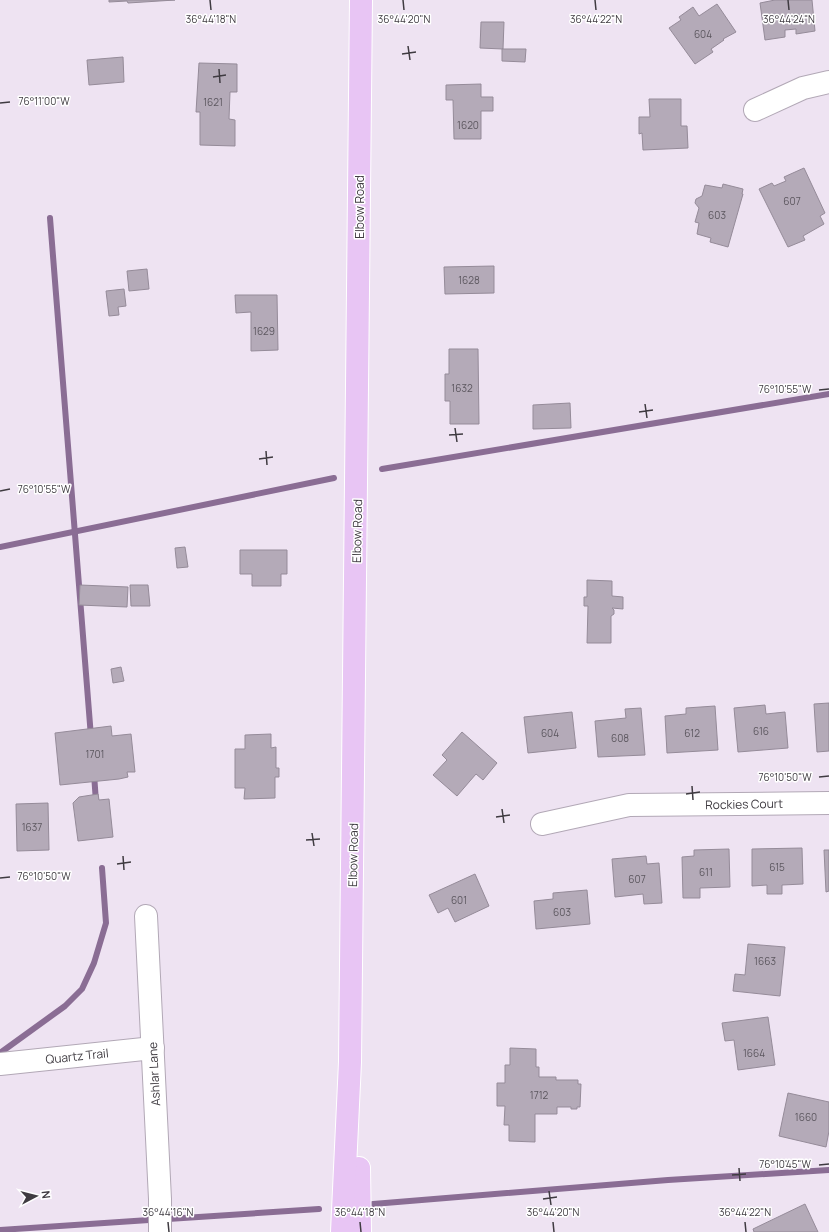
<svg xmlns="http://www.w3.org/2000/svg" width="829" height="1232" font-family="Manrope,sans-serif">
	<rect width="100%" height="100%" fill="#eee3f2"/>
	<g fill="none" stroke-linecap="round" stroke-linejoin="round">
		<g stroke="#8a6d94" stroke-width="6">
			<polyline points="50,218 91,737"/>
			<polyline points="382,469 829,394"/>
			<polyline points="0,547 334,478"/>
			<polyline points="94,774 96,802"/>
			<polyline points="0,1053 65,1006 82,989 94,963 106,923 102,868"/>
			<polyline points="373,1204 668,1180 829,1170"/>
			<polyline points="168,1219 319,1209"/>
			<polyline points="0,1230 149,1220"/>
		</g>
	</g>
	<g fill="#b4aab8" stroke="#958b99">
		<polygon points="109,0 175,0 128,3 127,1 109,2"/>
		<polygon points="812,0 815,31 796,34 796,29 785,30 785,37 765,40 760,3 775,0"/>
		<polygon points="717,4 736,32 723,39 724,40 711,49 713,52 695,64 669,28 681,20 679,17 693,7 699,16"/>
		<polygon points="481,22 504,22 503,49 480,48"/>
		<polygon points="502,49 526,49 525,62 502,61"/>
		<polygon points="123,57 124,82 89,85 87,60"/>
		<polygon points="199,63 237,64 237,92 230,92 229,119 235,120 235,146 200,145 200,112 196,112"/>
		<polygon points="481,84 481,97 493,97 493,111 481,111 481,139 454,139 453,100 446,100 446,85"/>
		<polygon points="649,99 681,99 681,126 687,126 688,148 643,150 642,133 639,134 639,117 650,117"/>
		<polygon points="804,168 825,213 820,216 824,224 803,236 805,240 788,247 759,189 772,183 774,186 786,181 784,177"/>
		<polygon points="723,184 743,189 742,194 743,194 728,247 710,242 711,238 697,234 699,223 695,222 699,208 695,203 696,199 702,196 705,185 722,188"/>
		<polygon points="494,266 494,293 445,294 444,267"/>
		<polygon points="147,269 149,289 129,291 127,271"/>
		<polygon points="124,289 126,306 118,307 119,315 109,316 106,291"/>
		<polygon points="235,295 277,295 278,350 251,351 251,312 236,313"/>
		<polygon points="449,349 478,349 479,424 450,424 450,401 445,401 445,374 449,374"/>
		<polygon points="570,403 571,428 533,429 533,405"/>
		<polygon points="185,547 188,567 177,568 175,548"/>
		<polygon points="240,550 287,550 287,574 281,574 281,586 252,586 252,574 240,574"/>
		<polygon points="587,580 612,581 612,596 623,597 623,609 612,608 614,610 614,614 611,616 611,643 587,643 588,606 584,606 584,597 587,597"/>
		<polygon points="80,585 128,587 127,607 79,605"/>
		<polygon points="130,585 148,585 150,606 131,606"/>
		<polygon points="121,667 124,681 113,683 111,669"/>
		<polygon points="829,703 829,751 817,752 814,704"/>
		<polygon points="765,705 766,714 785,712 788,748 738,752 734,708"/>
		<polygon points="715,706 718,750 667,753 665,716 686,714 686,708"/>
		<polygon points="641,708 645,755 598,757 595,721 626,718 625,709"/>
		<polygon points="572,712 576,748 528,753 524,717"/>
		<polygon points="111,726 112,736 131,734 135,772 127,772 128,777 119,779 60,785 55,733"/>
		<polygon points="462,732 497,763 483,780 476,774 457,796 433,775 447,760 442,755"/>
		<polygon points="271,734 271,748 276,747 276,768 279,768 279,777 275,777 275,798 244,799 245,788 235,788 235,749 245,749 245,735"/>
		<polygon points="98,794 99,800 109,799 113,837 78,841 73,803 79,797"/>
		<polygon points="48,803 49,850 17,851 16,804"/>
		<polygon points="802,848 803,884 782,885 782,894 767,894 767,885 752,886 752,849"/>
		<polygon points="729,849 730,887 700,888 700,898 683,898 682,857 694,856 694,850"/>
		<polygon points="824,850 829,850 829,891 826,892"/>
		<polygon points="646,856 647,864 659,863 662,903 644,904 643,894 615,897 612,859"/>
		<polygon points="475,874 489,906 455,922 448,908 438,913 429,895"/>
		<polygon points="587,890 590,924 536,929 534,901 553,899 553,893"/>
		<polygon points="748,944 785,947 780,996 733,991 735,974 745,975"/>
		<polygon points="768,1017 775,1065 738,1070 734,1040 725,1041 722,1023"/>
		<polygon points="510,1048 536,1049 536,1067 539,1067 539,1077 556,1077 556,1080 578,1080 578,1084 581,1084 580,1107 577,1107 577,1109 571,1109 571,1107 557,1107 557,1114 535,1114 535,1142 509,1141 509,1125 504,1125 505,1106 497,1106 497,1083 505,1083 505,1065 510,1065"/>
		<polygon points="788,1093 829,1102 829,1131 826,1147 779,1136"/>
		<polygon points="805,1204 818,1232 754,1232 753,1229"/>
	</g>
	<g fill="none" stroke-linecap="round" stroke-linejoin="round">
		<defs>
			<g id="minor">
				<polyline points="755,110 803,88 829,82"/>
				<polyline points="542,824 629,805 829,803"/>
				<polyline points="146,916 160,1199 160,1232"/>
				<polyline points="0,1064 153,1048"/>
			</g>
			<g id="major">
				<polyline points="359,1168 360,1232"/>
				<polyline points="342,1232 350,1062 361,0"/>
			</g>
		</defs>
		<use href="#minor" stroke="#b2a8b6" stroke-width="24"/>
		<use href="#major" stroke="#fff" stroke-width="24"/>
		<use href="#minor" stroke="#fff" stroke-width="22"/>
		<use href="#major" stroke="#e8c5f4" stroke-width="22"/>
	</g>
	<path fill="none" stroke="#3f3b41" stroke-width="1.5" d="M210,0L211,10M403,0L404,10M595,0L596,10M788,0L789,10M408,46L410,60M402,54L416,52M219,69L220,83M213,77L226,75M0,103L10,102M819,390L829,389M645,404L647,418M639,412L653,410M455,428L457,442M449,435L463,434M266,451L267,465M259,459L273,457M0,491L10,489M819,777L829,776M692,786L693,800M686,794L700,792M502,809L504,823M496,817L510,815M312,833L314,846M306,840L320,839M123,856L124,870M117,864L131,862M0,878L10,877M819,1165L829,1164M739,1168L740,1181M732,1175L746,1174M549,1191L551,1205M543,1199L557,1197M168,1222L169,1232M360,1222L361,1232M553,1222L554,1232M745,1222L746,1232"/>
	<g text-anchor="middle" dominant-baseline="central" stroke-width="3" stroke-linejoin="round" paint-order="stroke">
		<g font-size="10" fill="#5c575f">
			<text x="703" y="34">604</text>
			<text x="213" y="102">1621</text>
			<text x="468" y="125">1620</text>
			<text x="792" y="201">607</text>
			<text x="717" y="215">603</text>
			<text x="469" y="280">1628</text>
			<text x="264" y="331">1629</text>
			<text x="462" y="388">1632</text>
			<text x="761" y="731">616</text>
			<text x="550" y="733">604</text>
			<text x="692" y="733">612</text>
			<text x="620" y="738">608</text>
			<text x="95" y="754">1701</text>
			<text x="32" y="827">1637</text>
			<text x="777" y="867">615</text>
			<text x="706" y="872">611</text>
			<text x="637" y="879">607</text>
			<text x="459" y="900">601</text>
			<text x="562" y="912">603</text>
			<text x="765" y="961">1663</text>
			<text x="754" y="1053">1664</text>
			<text x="539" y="1095">1712</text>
			<text x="806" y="1117">1660</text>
		</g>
		<g font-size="12" fill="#3f3b41" stroke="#fff">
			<text transform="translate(359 207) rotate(-90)">Elbow Road</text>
			<text transform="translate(357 531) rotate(-89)">Elbow Road</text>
			<text transform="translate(744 804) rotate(-1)">Rockies Court</text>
			<text transform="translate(353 855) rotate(-89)">Elbow Road</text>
			<text transform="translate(77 1056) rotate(-6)">Quartz Trail</text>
			<text transform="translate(154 1074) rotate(-93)">Ashlar Lane</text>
		</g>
	</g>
	<g font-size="10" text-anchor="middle" fill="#3f3b41" stroke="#fff" stroke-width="3" stroke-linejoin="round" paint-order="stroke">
		<text x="211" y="23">36°44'18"N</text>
		<text x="404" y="23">36°44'20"N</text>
		<text x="596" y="23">36°44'22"N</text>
		<text x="789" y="23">36°44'24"N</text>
		<text x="44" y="105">76°11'00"W</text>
		<text x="785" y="393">76°10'55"W</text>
		<text x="44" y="493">76°10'55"W</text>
		<text x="785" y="781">76°10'50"W</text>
		<text x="44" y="880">76°10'50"W</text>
		<text x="785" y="1168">76°10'45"W</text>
		<text x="168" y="1216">36°44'16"N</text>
		<text x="360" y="1216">36°44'18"N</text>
		<text x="553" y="1216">36°44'20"N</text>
		<text x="745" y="1216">36°44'22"N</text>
	</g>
	<g transform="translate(36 1196) rotate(83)" stroke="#ffffff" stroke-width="3" paint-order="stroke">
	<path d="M0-3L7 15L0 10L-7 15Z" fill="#3f3b41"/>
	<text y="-6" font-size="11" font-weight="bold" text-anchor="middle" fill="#3f3b41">N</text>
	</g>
</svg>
